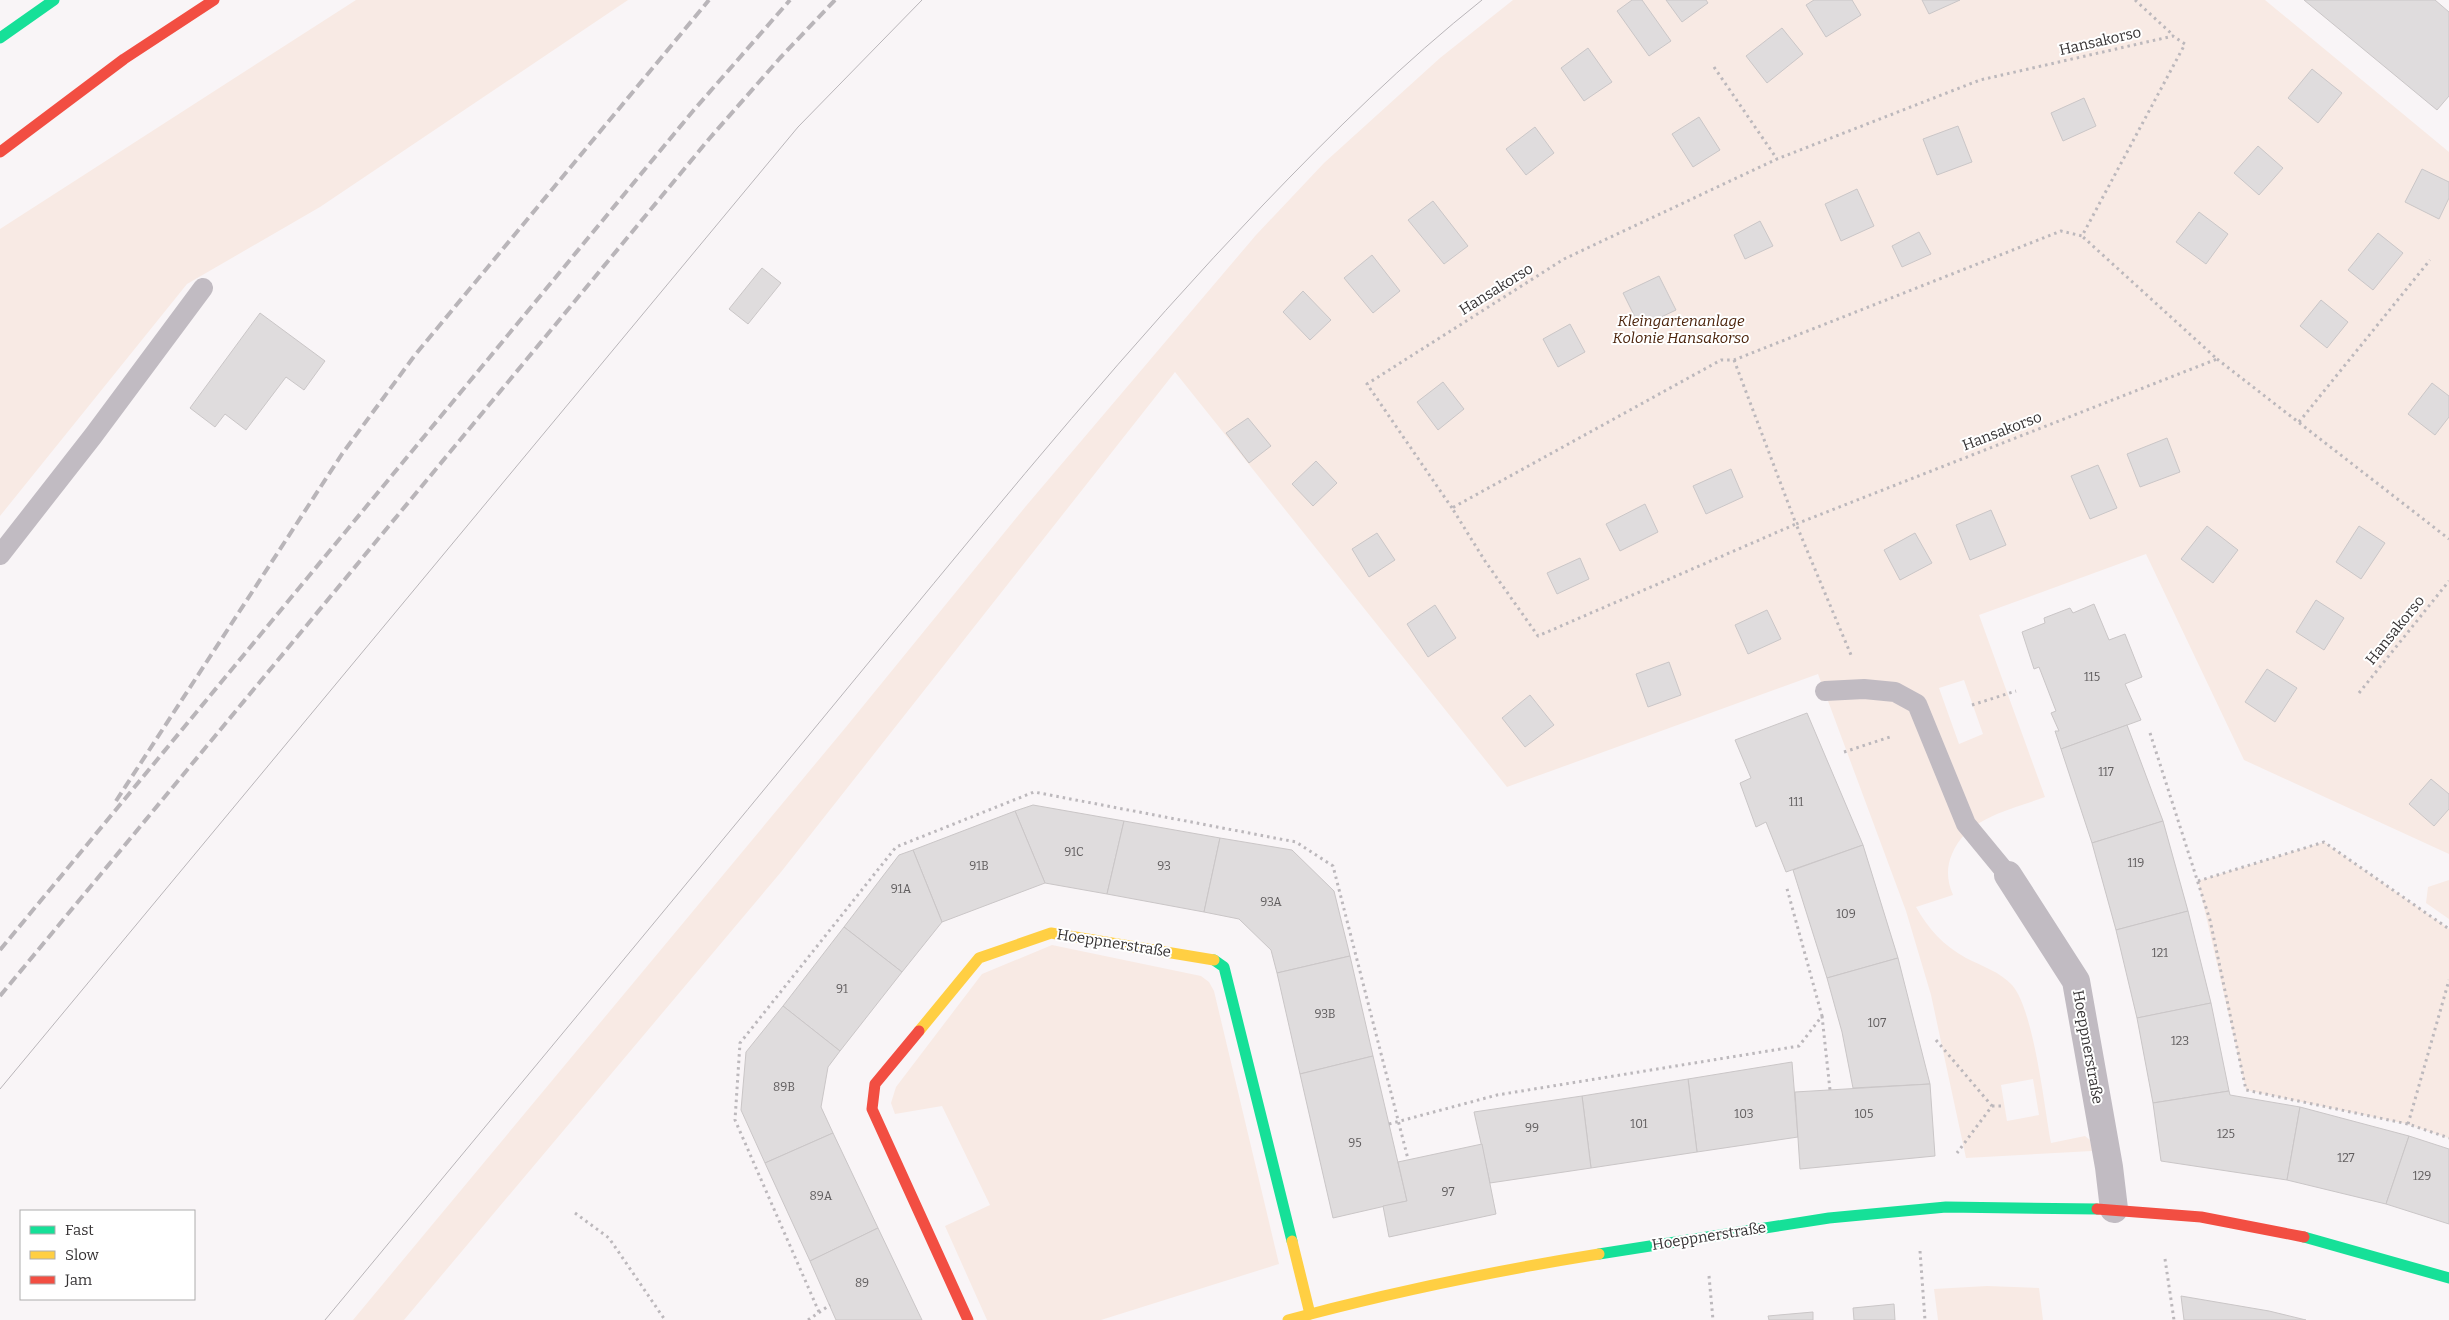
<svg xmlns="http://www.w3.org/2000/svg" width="2449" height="1320" font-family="Bitter,serif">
	<rect width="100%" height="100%" fill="#f9f5f7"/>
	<g fill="#f8eae4" fill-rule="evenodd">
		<polygon points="356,0 628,0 320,207 187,284 0,516 0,229"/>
		<path d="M1513,0H2265L2449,152V854L2244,760L2146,554L1979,615L2045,797C2011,810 1967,817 1952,854C1946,868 1947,881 1953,895L1916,907C1929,930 1943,945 1966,958C1982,966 2000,972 2012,985C2034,1010 2044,1106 2051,1143L2085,1136L2090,1140L2092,1151L1966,1158L1931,995L1906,911L1818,674L1507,787L1175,372L781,872L404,1320H353L846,727L1026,506L1256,235L1324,163L1440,58ZM1964,680L1983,734L1959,744L1939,688ZM2033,1079L2039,1115L2007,1121L2001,1085Z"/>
		<polygon points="2324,842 2449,929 2449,1138 2407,1124 2246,1090 2198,881"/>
		<polygon points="2449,880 2449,919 2426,903 2428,887"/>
		<polygon points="1052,945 1201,976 1209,982 1214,991 1279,1264 1101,1320 987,1320 945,1226 990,1205 942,1106 895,1114 891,1103 896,1087 982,974"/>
		<polygon points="1987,1286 2039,1288 2043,1320 1938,1320 1934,1289"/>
	</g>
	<g fill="#dfdcdd" stroke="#cac6c7">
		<polygon points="1632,0 1642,0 1671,41 1649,56 1617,11"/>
		<polygon points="1666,0 1706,0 1708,3 1682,22"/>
		<polygon points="1814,0 1852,0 1861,15 1826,37 1806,5"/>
		<polygon points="1922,0 1960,0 1929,14"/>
		<polygon points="2304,0 2435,0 2449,12 2449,96 2437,110"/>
		<polygon points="1782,28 1803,54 1767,83 1746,56"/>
		<polygon points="1588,48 1612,82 1584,101 1561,68"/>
		<polygon points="2312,69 2342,93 2318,123 2288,98"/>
		<polygon points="2084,98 2096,126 2063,141 2051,113"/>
		<polygon points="1699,117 1720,150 1693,167 1672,134"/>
		<polygon points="1958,126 1972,162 1937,175 1923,139"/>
		<polygon points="1535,127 1554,153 1526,175 1506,149"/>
		<polygon points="2258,146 2283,168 2259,195 2234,173"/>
		<polygon points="2422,169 2449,182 2449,198 2439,219 2405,202"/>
		<polygon points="1857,189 1874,226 1841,241 1825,204"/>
		<polygon points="1433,201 1468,246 1444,264 1408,220"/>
		<polygon points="2199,212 2228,234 2206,264 2176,242"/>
		<polygon points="1760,221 1773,246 1745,259 1734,235"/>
		<polygon points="1919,232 1931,254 1902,267 1892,246"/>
		<polygon points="2378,233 2403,253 2373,290 2348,270"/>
		<polygon points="1372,255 1400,291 1373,313 1344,278"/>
		<polygon points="762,268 781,283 748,324 729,309"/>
		<polygon points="1659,276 1676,310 1640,327 1623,293"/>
		<polygon points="1303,291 1331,320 1310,340 1283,312"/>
		<polygon points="2321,300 2348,322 2327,348 2300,326"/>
		<polygon points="260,313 325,361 304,390 286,377 246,430 225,414 215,427 190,408"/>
		<polygon points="1570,324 1585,352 1558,367 1543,339"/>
		<polygon points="1443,382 1464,409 1438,430 1417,402"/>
		<polygon points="2432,383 2449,396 2449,417 2435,435 2408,414"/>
		<polygon points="1248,418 1271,446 1249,463 1226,433"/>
		<polygon points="2167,438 2180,472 2140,487 2127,454"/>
		<polygon points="1316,461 1337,483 1313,506 1292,484"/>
		<polygon points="2098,465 2117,508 2090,519 2071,476"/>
		<polygon points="1731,469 1743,497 1706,514 1693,486"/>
		<polygon points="1645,504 1658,532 1620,551 1606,524"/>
		<polygon points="1991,510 2006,545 1970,560 1956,525"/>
		<polygon points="2207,526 2238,550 2213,583 2181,559"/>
		<polygon points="2359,526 2385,543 2361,579 2336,562"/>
		<polygon points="1377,533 1395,560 1369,577 1352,549"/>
		<polygon points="1915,533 1932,563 1900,580 1884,550"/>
		<polygon points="1580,558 1589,579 1557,594 1547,573"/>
		<polygon points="2316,600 2344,618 2324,650 2296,632"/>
		<polygon points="2094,604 2109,640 2125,634 2142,677 2125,684 2141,720 2061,749 2055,731 2059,731 2051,713 2056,711 2039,667 2034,669 2022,632 2045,623 2044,618 2070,608 2073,613"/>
		<polygon points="1435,605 1456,638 1428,657 1407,624"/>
		<polygon points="1767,610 1781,639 1748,654 1735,625"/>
		<polygon points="1669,662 1681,695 1648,707 1636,674"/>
		<polygon points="2267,669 2297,688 2275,722 2245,702"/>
		<polygon points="1530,695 1554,725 1525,747 1502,718"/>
		<polygon points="1807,713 1863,845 1786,872 1766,822 1756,827 1740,783 1751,778 1735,740"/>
		<polygon points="2127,725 2163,821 2092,843 2061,749"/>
		<polygon points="2431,779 2449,794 2449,809 2434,826 2409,804"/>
		<polygon points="1033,805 1124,821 1107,894 1045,883 1015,811"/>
		<polygon points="1015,811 1045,883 942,922 913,850"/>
		<polygon points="1124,821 1220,838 1204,912 1107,894"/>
		<polygon points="2163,821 2188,911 2116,930 2092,843"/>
		<polygon points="1220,838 1292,850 1334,891 1350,956 1277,973 1271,950 1239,919 1204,912"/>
		<polygon points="1863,845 1898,958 1827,978 1793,870"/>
		<polygon points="913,850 942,922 902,972 844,927 899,855"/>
		<polygon points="2188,911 2211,1003 2137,1018 2116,930"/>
		<polygon points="844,927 902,972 840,1051 783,1006"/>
		<polygon points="1350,956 1373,1056 1300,1074 1277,973"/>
		<polygon points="1898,958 1930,1084 1853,1088 1842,1032 1827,978"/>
		<polygon points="2211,1003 2229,1091 2153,1103 2137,1018"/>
		<polygon points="783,1006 840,1051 828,1067 821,1107 833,1133 765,1163 741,1110 746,1052"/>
		<polygon points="1373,1056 1407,1201 1333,1218 1300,1074"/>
		<polygon points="1792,1062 1798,1137 1697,1152 1688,1079"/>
		<polygon points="1688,1079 1697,1152 1591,1168 1582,1096"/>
		<polygon points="1930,1084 1935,1156 1800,1169 1795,1092"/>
		<polygon points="2229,1091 2230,1095 2300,1107 2287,1180 2161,1161 2153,1103"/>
		<polygon points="1582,1096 1591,1168 1490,1183 1474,1112"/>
		<polygon points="2300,1107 2409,1136 2386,1204 2287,1180"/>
		<polygon points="833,1133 878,1228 810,1261 765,1163"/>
		<polygon points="2409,1136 2449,1149 2449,1224 2386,1204"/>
		<polygon points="1482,1144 1496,1214 1389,1237 1383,1206 1407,1201 1398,1162"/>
		<polygon points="878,1228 922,1320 836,1320 810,1261"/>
		<polygon points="2181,1296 2269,1311 2306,1320 2184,1320"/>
		<polygon points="1894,1304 1895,1320 1854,1320 1853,1308"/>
		<polygon points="1813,1312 1813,1320 1769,1320 1768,1316"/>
	</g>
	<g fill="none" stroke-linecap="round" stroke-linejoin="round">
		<g stroke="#bcb8bc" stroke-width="3" stroke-dasharray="2.5 4" stroke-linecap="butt">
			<polyline points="2135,0 2173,35"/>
			<polyline points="1714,67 1777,159"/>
			<polyline points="2217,359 2449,539"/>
			<polyline points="1734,360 1796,524 2217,359 2082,236"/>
			<polyline points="2299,422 2430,260"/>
			<polyline points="1452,508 1367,384 1564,259 1777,159 1980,80 2173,36 2185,44 2082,236 2061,231 1734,360 1721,360 1452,508 1485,561 1538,636 1796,524 1851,655"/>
			<polyline points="2359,693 2449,581"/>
			<polyline points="1972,705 2016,691"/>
			<polyline points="2150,733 2210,920 2246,1090 2408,1124 2449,1138"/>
			<polyline points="1844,752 1893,736"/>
			<polyline points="2198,881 2324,842 2449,929"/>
			<polyline points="1822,1016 1830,1090"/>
			<polyline points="1936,1040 1992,1106 1957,1153"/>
			<polyline points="1992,1106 2004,1106"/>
			<polyline points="1389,1124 1497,1095 1799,1046 1822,1016 1786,885"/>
			<polyline points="2408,1124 2449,980"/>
			<polyline points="575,1213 609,1238 665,1320"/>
			<polyline points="1920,1251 1925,1320"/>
			<polyline points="2165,1259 2174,1320"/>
			<polyline points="1709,1276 1713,1320"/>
			<polyline points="819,1312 735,1120 740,1043 896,847 1034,792 1296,842 1333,866 1408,1159"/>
			<polyline points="808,1320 830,1305"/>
		</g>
		<g stroke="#c1bbc2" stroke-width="20">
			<polyline points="0,555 93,436 203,288"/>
			<polyline points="1825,691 1864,689 1895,692 1917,704 1966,824 2008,875"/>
		</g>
		<polyline stroke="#c1bbc2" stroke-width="28" points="2008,875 2076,981 2109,1167 2114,1209"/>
		<g stroke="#16e098" stroke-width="11">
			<polyline points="0,38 54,0"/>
			<polyline points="1214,960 1224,967 1292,1241"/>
			<polyline points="2304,1237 2449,1278"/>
			<polyline points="1599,1254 1829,1218 1946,1207 2097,1209"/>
		</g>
		<g stroke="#ffcf43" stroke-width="11">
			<polyline points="919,1031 979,958 1051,933 1214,960"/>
			<polyline points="1292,1241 1310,1314"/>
			<path d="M1288,1320C1391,1292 1494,1271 1599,1254"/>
		</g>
		<g stroke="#f24e42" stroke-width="11">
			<polyline points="0,152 124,59 214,0"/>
			<polyline points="919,1031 875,1084 872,1109 968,1320"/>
			<polyline points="2097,1209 2201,1217 2304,1237"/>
		</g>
		<g stroke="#b9b5b9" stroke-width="1">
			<polyline points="0,1089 798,127 922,0"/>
			<path d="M325,1320C513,1093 701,867 888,639C1009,492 1131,343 1263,205C1332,133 1404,62 1482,0"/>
		</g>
		<g stroke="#b9b5b9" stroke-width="4" stroke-dasharray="10 5" stroke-linecap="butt">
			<polyline points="116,801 342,454 415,355 709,0"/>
			<polyline points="0,950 693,111 790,0"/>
			<polyline points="0,996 709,139 780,58 835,0"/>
		</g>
	</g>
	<g text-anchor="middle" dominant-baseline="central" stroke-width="4" stroke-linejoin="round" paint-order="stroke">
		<g font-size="12" fill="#605d5e">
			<text x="2092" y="677">115</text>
			<text x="2106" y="772">117</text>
			<text x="1796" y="802">111</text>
			<text x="1074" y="852">91C</text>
			<text x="2136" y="863">119</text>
			<text x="979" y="866">91B</text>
			<text x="1164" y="866">93</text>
			<text x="901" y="889">91A</text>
			<text x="1271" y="902">93A</text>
			<text x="1846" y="914">109</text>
			<text x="2160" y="953">121</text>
			<text x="842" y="989">91</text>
			<text x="1325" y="1014">93B</text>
			<text x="1877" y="1023">107</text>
			<text x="2180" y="1041">123</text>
			<text x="784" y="1087">89B</text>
			<text x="1744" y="1114">103</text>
			<text x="1864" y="1114">105</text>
			<text x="1639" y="1124">101</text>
			<text x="1532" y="1128">99</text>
			<text x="2226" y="1134">125</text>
			<text x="1355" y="1143">95</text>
			<text x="2346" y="1158">127</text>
			<text x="2422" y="1176">129</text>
			<text x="1448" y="1192">97</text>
			<text x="821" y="1196">89A</text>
			<text x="862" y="1283">89</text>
		</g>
		<g font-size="15" fill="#353233" stroke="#fff">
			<text transform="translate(2100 41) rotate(-13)">Hansakorso</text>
			<text transform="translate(1496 289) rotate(-32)">Hansakorso</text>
			<text transform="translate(2002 431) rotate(-21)">Hansakorso</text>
			<text transform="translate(2395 630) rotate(-51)">Hansakorso</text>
			<text transform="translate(1114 943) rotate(9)">Hoeppnerstraße</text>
			<text transform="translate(2088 1047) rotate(80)">Hoeppnerstraße</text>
			<text transform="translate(1709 1236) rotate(-9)">Hoeppnerstraße</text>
		</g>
		<g font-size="15" font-style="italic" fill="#4b230b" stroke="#fff">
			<text x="1681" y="321">Kleingartenanlage<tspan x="1681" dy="17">Kolonie Hansakorso</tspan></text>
		</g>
	</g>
	<rect x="20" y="1210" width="175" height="90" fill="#ffffff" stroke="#aeadad"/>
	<rect x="30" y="1226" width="25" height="8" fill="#16e098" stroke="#aeadad"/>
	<text x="65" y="1235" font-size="15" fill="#353233">Fast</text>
	<rect x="30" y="1251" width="25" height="8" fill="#ffcf43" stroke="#aeadad"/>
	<text x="65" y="1260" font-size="15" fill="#353233">Slow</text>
	<rect x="30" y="1276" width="25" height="8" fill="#f24e42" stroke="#aeadad"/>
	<text x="65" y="1285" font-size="15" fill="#353233">Jam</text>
</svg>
